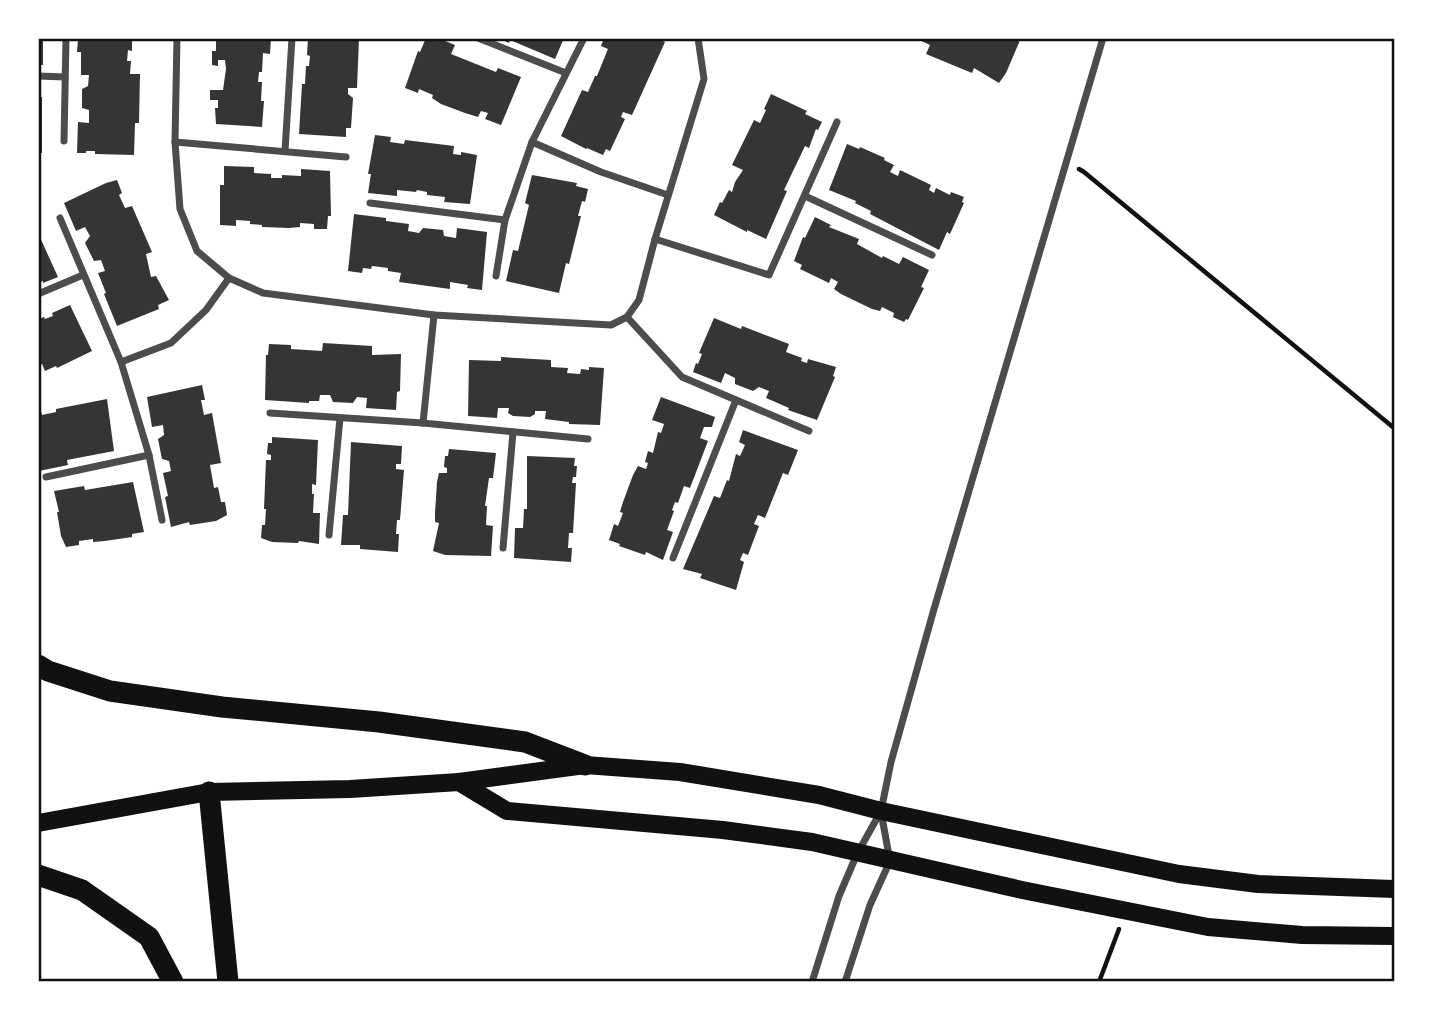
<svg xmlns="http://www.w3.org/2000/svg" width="1433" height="1020" font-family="'DM Sans',sans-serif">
	<rect width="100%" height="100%" fill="#fff"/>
	<g fill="#353535">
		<rect x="38" y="38" width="5" height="27"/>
		<polygon points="78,38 132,38 132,51 128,50 127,61 131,61 130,74 140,74 139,123 135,123 134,155 95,154 95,151 86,151 86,153 77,153 78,122 89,123 89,110 82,108 82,89 88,86 89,75 81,75 81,52 77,52"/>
		<polygon points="216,38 271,38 270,54 263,53 262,72 259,72 258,82 262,82 261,101 264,101 262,127 216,124 215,108 218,108 218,100 210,100 210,90 223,90 226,69 225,60 218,60 218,66 212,65 212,51 216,51"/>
		<polygon points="308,38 359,38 357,88 348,88 348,94 353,98 351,128 346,128 346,137 299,134 302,84 305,84 306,66 309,66 310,56 307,55"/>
		<polygon points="426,38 438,38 455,45 451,54 496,72 498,68 521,77 501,125 485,119 488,113 481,111 478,117 465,113 441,104 432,98 433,95 419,89 418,93 405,88 418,51 420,52"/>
		<polygon points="498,38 564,38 555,59 510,40 509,43"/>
		<polygon points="604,38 656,38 665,42 632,115 623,112 621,117 625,119 610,151 606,149 603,155 587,148 586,149 561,136 582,90 588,92 595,76 597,76 608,49 601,46"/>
		<polygon points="915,38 1021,38 1006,73 999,83 974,68 972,73 926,54 930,45"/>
		<polygon points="771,94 807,111 805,114 822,122 818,130 816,129 809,148 805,146 784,190 787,191 766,239 747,230 747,232 714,215 720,202 722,203 729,190 732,192 735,182 743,170 732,165 754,120 760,123 766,110 764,109"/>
		<rect x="38" y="97" width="4" height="56"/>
		<polygon points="375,135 391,137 390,142 404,144 405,140 454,146 453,154 461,155 461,152 477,155 470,204 444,202 445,197 427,195 427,192 417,190 416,192 397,190 397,196 368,193 371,174 368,174"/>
		<polygon points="847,144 859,149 860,147 885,158 884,160 894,165 890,172 898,176 900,170 931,185 929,190 934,193 936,188 950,195 951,192 964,197 962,202 964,203 950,234 947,232 939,250 870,214 871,211 855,203 856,201 829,190"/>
		<polygon points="224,166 254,167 254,173 271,174 271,178 282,178 282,175 301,176 301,169 330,171 331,216 328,216 327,229 314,229 314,224 300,223 300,227 289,228 262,227 262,225 250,224 250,221 236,220 236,226 220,225 220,185 224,185"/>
		<polygon points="532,175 577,183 576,186 588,189 585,202 582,201 578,216 581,216 569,264 566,263 559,293 506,281 513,250 518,251 529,205 525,203"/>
		<polygon points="117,180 122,193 119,195 125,208 132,206 152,252 146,254 151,277 156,276 169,300 158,305 159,309 117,326 104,294 106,293 98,273 105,271 101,260 94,261 85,243 90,236 85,227 76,231 64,203 106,183"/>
		<polygon points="354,214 386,218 386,221 409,224 408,231 419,233 423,228 443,230 444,236 456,238 457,228 487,232 482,290 467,288 468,285 450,282 450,289 399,282 401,273 388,271 388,268 372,266 371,269 363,268 362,273 348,271"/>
		<polygon points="815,217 831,225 829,227 859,239 857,244 882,258 883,256 899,264 903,257 929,270 921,287 924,288 908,320 906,319 904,322 893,317 894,313 882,307 880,311 872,309 841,294 834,289 838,282 831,278 829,283 800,269 802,265 794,261 803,237 805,238"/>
		<polygon points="38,233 58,277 43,283 43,281 38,283"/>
		<polygon points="70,305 92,351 57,368 56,366 45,371 42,364 38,365 38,319 44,317 45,319 53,316 52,313"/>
		<polygon points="714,318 741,329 742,326 789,344 786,352 802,358 801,361 807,363 808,359 836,367 833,376 835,377 817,420 788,410 789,408 766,398 769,391 759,387 753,391 735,384 735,378 725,373 721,383 693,372 696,363 698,364 702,354 699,353"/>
		<polygon points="323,343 372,346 372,355 401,354 400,391 397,392 396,410 366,408 367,398 357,397 353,403 333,402 330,395 320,395 319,401 309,401 309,403 265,400 266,355 268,355 269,344 291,345 291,349 322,351"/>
		<polygon points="501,357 551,360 551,367 568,368 567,373 580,374 581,369 589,370 589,367 604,368 600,425 569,424 569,422 545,419 546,411 535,411 535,414 530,417 513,416 508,413 509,408 498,408 497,418 468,416 469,360 501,361"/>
		<polygon points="202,385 205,400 201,400 204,415 212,413 221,463 210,465 214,488 218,487 221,502 225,502 227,515 216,521 190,525 189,522 171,527 165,497 168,496 163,473 171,471 169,461 162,459 158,439 164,435 163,425 152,427 147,397"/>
		<polygon points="661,397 715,417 712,427 704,427 700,438 708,441 690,488 684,486 678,503 675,502 672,510 674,511 667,530 673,532 663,560 646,552 645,555 619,546 620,544 609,540 614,524 618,526 623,513 620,512 623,502 633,475 638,466 646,469 648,463 645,462 648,451 653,453 658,432 661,433 664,424 652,420"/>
		<polygon points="107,399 114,451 67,460 68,465 39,471 38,412 41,411 42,415 56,412 56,409"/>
		<polygon points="743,430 798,450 788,475 783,473 765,518 758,515 754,524 759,526 748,555 743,553 740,560 744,562 736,590 700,578 702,574 683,569 714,496 720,498 727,480 729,481 736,454 740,456 745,445 739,442"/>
		<polygon points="272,437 318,440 316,485 312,484 312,494 314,494 313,513 320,513 319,544 299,541 298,543 272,542 261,538 262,525 265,525 266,509 264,509 266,460 271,460 271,455 267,454 268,443 272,443"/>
		<polygon points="351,442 402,446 401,464 396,464 396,469 404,470 400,520 397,520 396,534 399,534 398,552 360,549 360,545 341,545 343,515 348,515"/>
		<polygon points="449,449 496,453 493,478 489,478 485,506 487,506 486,525 493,526 491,556 445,555 433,551 439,523 435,522 435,513 437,482 439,473 447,473 447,468 444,467 445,456 448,456"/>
		<polygon points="527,456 575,458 574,466 577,466 576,477 573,477 572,483 576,483 573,533 569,533 568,548 572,548 571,562 514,558 515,528 523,528 524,509 527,509"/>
		<polygon points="133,482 144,532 132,534 132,537 105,541 93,542 93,539 79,541 79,545 66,547 61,536 57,512 59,512 54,491 84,486 85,490"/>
	</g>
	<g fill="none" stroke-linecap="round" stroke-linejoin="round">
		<g stroke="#111" stroke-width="4.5">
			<polyline points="1079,169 1084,172 1394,428"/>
			<polyline points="1099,982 1119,929"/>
		</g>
		<g stroke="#4c4c4c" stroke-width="7">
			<polyline points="177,38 175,142 180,209 197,251 229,278 263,293 434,315 611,325 627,317 639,300 655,239 704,79 698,38"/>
			<polyline points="478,38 566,73"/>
			<polyline points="38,76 65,77"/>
			<polyline points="64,141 66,38"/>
			<polyline points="175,142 346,157"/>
			<polyline points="532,142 601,172 668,195"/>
			<polyline points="285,151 292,38"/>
			<polyline points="805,196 932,255"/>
			<polyline points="370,203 505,220"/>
			<polyline points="60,218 121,362 149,455 162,520"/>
			<polyline points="655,239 769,275 837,122"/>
			<polyline points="496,276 505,220 532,142 584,38"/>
			<polyline points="38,294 83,275"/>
			<polyline points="627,317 682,377 809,431"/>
			<polyline points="121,362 171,343 206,310 229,278"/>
			<polyline points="270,413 423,423 588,439"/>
			<polyline points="423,423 434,315"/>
			<polyline points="46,477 149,455"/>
			<polyline points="329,535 340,418"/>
			<polyline points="503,548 513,432"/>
			<polyline points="673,558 736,400"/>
			<polyline points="812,982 839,896 857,854 881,811 891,762 934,609 1103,38"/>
			<polyline points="845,982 870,905 890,861 881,812"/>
		</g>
		<g stroke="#111" stroke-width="18">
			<polyline points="459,782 507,811 723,830 812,842 1022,890 1208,927 1302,935 1394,936"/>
			<polyline points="38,823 209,792 350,789 459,782 585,765 680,772 819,795 881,811 1179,874 1258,884 1394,889"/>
		</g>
		<g stroke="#111" stroke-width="21">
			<polyline points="38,665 48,671 110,691 222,707 379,722 525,742 585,765"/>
			<polyline points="209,792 228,982"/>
			<polyline points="38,875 82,890 149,937 173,982"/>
		</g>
	</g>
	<rect width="1433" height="1020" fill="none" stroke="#ffffff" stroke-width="80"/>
	<rect x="40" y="40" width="1353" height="940" fill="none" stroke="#111" stroke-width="2.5"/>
</svg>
